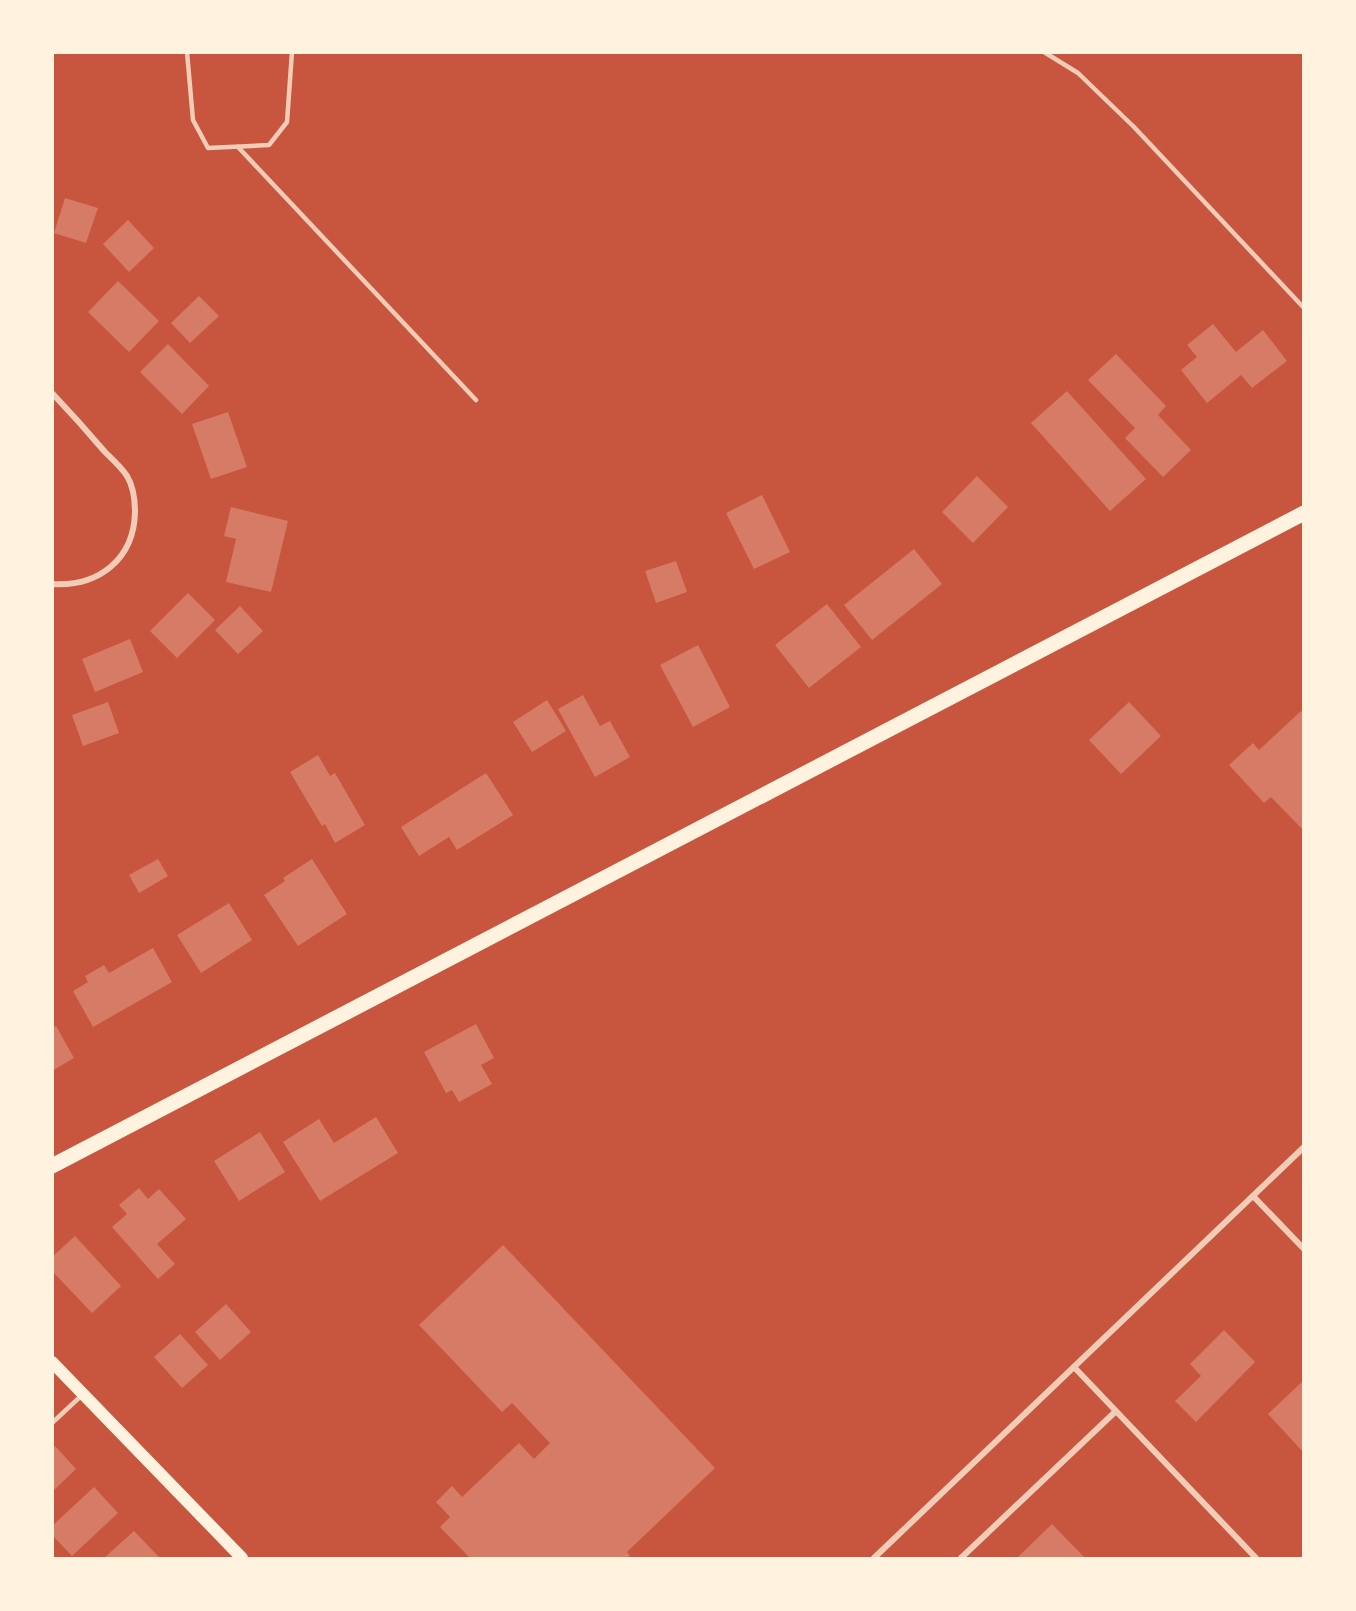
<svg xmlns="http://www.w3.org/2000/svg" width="1356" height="1611" font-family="'Golos Text',sans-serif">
	<rect width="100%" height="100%" fill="#c8553d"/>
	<g fill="#d67c66">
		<polygon points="65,198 98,208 86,243 54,233"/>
		<polygon points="128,220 154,248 129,272 103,244"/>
		<polygon points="118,281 159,321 129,352 88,312"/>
		<polygon points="199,296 219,316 190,343 171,323"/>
		<polygon points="1213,324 1236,352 1263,330 1287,361 1252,388 1241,375 1207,403 1181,370 1197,357 1187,345"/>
		<polygon points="168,344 209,386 182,414 140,372"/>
		<polygon points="1116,354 1166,406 1158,415 1191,450 1163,477 1125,438 1135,428 1088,380"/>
		<polygon points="1067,391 1146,479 1110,511 1031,423"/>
		<polygon points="228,412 247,467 211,479 192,424"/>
		<polygon points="977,476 1008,507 973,543 942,512"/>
		<polygon points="762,495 790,552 754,569 726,513"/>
		<polygon points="231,507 288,521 271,592 226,582 236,539 224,536"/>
		<polygon points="914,549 942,584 872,640 844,605"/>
		<polygon points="676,561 687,592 656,603 645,571"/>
		<polygon points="188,593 215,620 177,658 150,631"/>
		<polygon points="827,604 861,647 809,688 775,645"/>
		<polygon points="240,606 263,631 238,654 215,630"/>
		<polygon points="130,639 143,672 95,692 82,659"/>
		<polygon points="698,645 730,707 693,727 660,665"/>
		<polygon points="583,695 600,726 610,721 630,757 595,777 558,709"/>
		<polygon points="547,700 566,731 532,752 513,722"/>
		<polygon points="108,702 119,733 83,746 72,715"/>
		<polygon points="1129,702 1161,736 1121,774 1089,740"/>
		<polygon points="1301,711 1304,714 1304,831 1271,797 1264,803 1229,765 1253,743 1259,750"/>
		<polygon points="318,755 330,776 335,773 365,825 335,843 325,824 322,826 290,772"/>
		<polygon points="486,773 513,815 457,850 449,837 419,856 401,827"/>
		<polygon points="158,859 168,876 139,893 129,875"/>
		<polygon points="312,859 347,914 298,946 264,895 285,881 283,878"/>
		<polygon points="229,903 252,940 201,973 177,935"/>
		<polygon points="153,948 172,982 93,1027 73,991 88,982 85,976 104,965 109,973"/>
		<polygon points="476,1024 494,1058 481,1065 492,1084 459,1102 452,1090 446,1093 424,1052"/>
		<polygon points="56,1026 74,1058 52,1071 52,1028"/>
		<polygon points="376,1117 398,1153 320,1201 283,1142 319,1119 334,1143"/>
		<polygon points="260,1132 285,1172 239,1201 214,1161"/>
		<polygon points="139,1188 148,1199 159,1189 186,1219 157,1244 175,1264 158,1279 112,1227 127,1214 119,1205"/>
		<polygon points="75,1236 121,1286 92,1313 52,1271 52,1257"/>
		<polygon points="503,1245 715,1468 627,1552 630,1556 627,1558 470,1558 440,1527 450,1517 436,1502 452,1486 462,1497 519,1443 534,1459 550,1443 512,1403 502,1412 419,1325"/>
		<polygon points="226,1304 251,1332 220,1360 195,1332"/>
		<polygon points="1224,1330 1255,1362 1196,1422 1175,1401 1201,1376 1190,1364"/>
		<polygon points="180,1334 208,1365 182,1388 154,1357"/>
		<polygon points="1304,1380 1304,1453 1268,1414"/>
		<polygon points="55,1446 76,1469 52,1492 52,1449"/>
		<polygon points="94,1487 118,1513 72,1556 52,1535 52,1526"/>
		<polygon points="1052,1524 1085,1558 1017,1558"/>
		<polygon points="134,1531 159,1557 157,1558 104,1558"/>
	</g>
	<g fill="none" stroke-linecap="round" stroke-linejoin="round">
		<g stroke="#f1ccb7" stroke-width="4.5">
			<polyline points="187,52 193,120 208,148 269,145 287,122 292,52"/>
			<polyline points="1044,52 1078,73 1134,127 1304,308"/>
			<polyline points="238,147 476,400"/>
			<polyline points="52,1423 81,1396"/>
		</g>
		<g stroke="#f1ccb7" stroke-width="6">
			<path d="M52,393C70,412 88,432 105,452C112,459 121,467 127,476C133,486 135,500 135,512C134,559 99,587 52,584"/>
			<polyline points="1253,1196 1304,1249"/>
			<polyline points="1074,1367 1256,1558"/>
			<polyline points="874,1558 1304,1147"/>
			<polyline points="961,1558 1115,1412"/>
		</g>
		<polyline stroke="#fff3e0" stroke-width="12" points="52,1362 242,1558"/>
		<polyline stroke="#fff3e0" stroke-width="15" points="52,1166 1304,513"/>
	</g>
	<rect width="1356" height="1611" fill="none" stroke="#fff3e0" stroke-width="108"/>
</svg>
